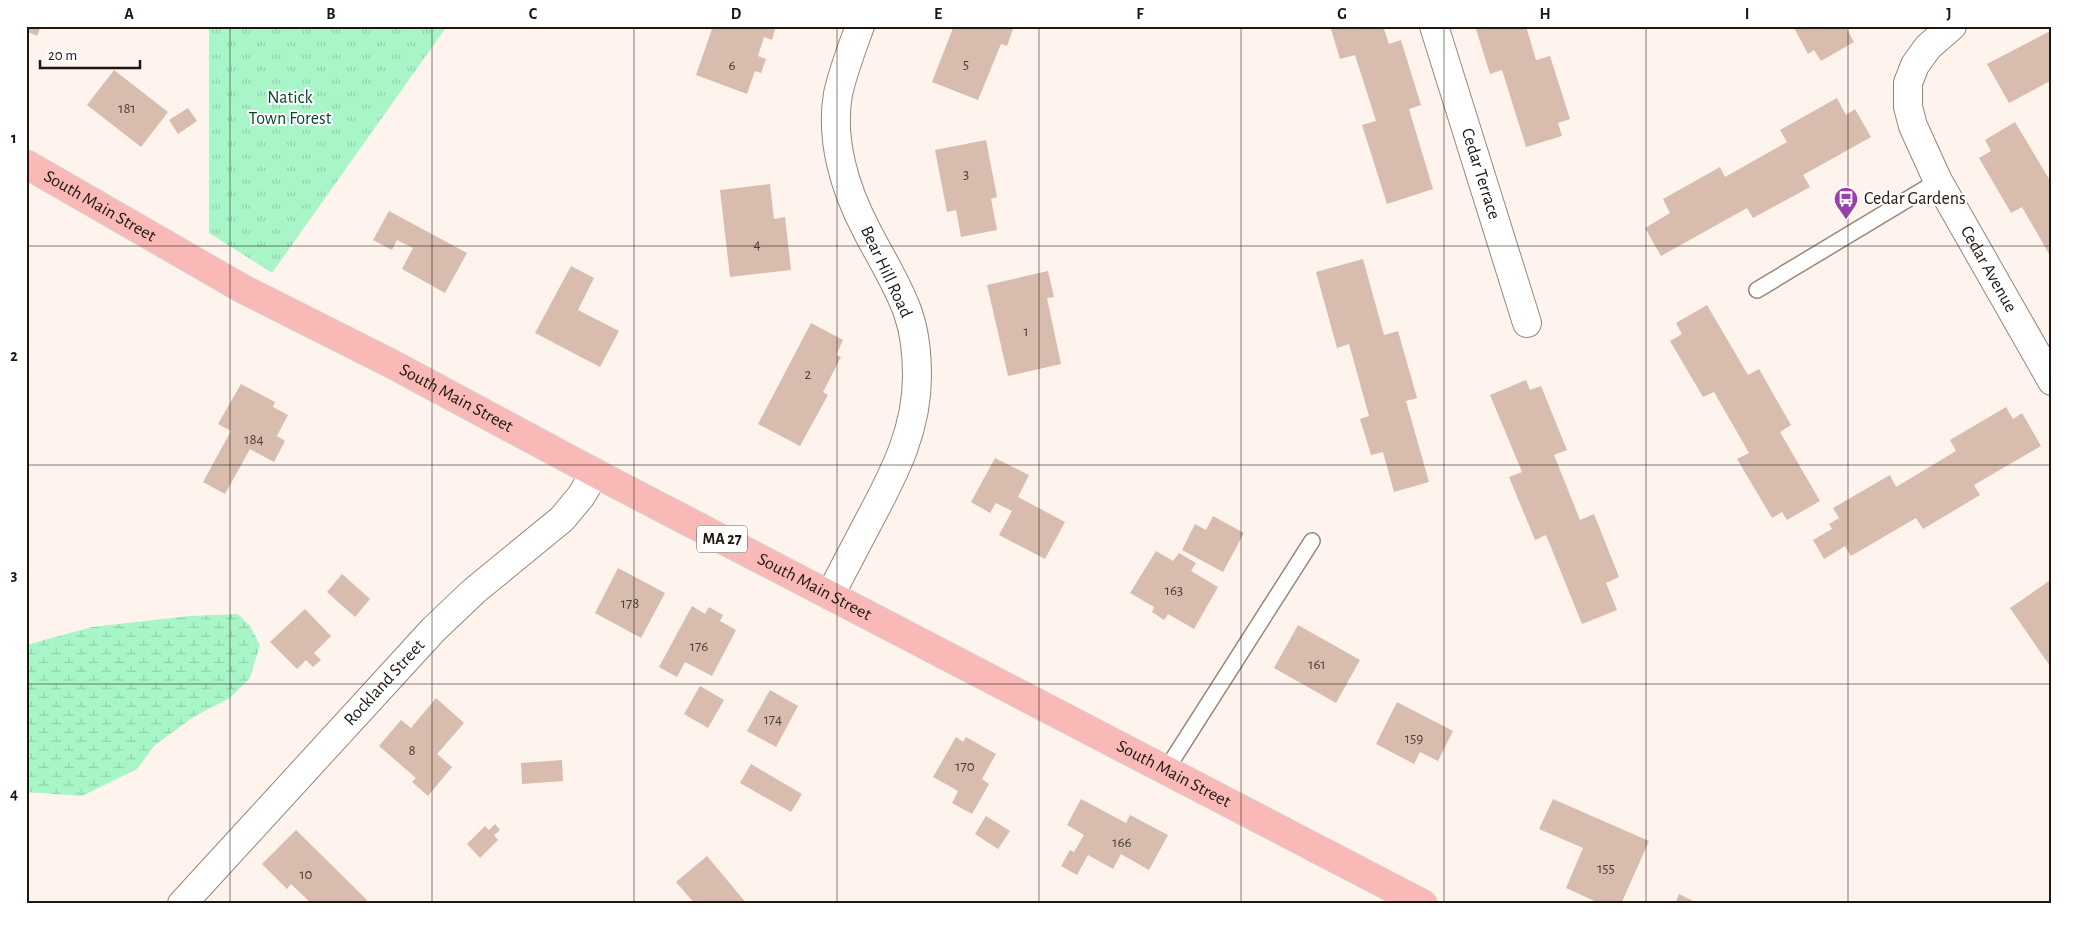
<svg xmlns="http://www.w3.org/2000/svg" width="2078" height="930" font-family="'Alegreya Sans',sans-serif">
	<defs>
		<pattern id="grass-tufts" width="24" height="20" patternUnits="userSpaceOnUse" patternTransform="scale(1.25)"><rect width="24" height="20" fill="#a8f6c8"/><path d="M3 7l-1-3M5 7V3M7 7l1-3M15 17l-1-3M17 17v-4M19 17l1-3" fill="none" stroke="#90d2ab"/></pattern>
		<pattern id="wetland-marsh" width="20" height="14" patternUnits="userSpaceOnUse" patternTransform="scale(1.25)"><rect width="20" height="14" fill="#a8f6c8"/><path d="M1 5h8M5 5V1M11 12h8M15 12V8" fill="none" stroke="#90d2ab"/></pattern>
	</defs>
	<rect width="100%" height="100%" fill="#fff4ed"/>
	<polygon fill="url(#grass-tufts)" points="209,26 447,26 272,273 209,233"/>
	<polygon fill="url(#wetland-marsh)" points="238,614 250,626 260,645 250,678 230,698 195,716 155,745 137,769 82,796 26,792 26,645 92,627 189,616"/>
	<g fill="#d8bcae">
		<polygon points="26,26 41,26 37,36 26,31"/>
		<polygon points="713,26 776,26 772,40 764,37 758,56 766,59 761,73 755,71 747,94 696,75"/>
		<polygon points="949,26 1014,26 1007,46 1001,44 978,100 932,82 953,28"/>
		<polygon points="1330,26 1383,26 1389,44 1401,40 1421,105 1409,109 1433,189 1387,204 1362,125 1376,121 1355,55 1340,59"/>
		<polygon points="1475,26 1526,26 1536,60 1550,56 1570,119 1558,123 1562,136 1526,147 1502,70 1490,74"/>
		<polygon points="1793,26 1845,26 1854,42 1821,61 1814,50 1808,54"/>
		<polygon points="2052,30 2052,80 2009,103 1987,64"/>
		<polygon points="114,70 168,112 141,147 87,105"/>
		<polygon points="1837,98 1846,115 1855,109 1871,137 1803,175 1810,187 1753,218 1747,208 1661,256 1645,228 1670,213 1663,199 1720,167 1725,177 1787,142 1780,130"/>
		<polygon points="188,108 197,121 178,134 169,120"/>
		<polygon points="2015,122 2052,184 2052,259 2022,207 2011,213 1979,158 1991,151 1985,140"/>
		<polygon points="986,140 997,197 991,199 997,230 961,237 956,210 947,212 935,150"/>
		<polygon points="770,184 774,219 785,217 791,270 730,277 720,190"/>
		<polygon points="389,211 467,253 445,293 402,269 413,248 397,240 392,250 373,240"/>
		<polygon points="1363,259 1384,335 1398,331 1417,398 1406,401 1429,482 1394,492 1383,452 1371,455 1360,419 1369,416 1349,344 1337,348 1316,272"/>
		<polygon points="571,266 594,278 578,310 619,331 600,367 535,333"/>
		<polygon points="1048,271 1054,297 1047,298 1061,364 1008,376 987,285"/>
		<polygon points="1707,305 1748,375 1759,369 1791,425 1780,432 1820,501 1787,520 1782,512 1772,518 1737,459 1749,453 1714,392 1703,397 1670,341 1682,334 1676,323"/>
		<polygon points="811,323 843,340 836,355 841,357 823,392 828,395 800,446 758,424"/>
		<polygon points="1526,380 1530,390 1541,386 1567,450 1554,455 1580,520 1594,514 1619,577 1606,583 1617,610 1582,624 1546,535 1535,540 1509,477 1522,472 1490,395"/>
		<polygon points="241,384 275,402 273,407 288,415 277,436 285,441 274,462 250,449 225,494 203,482 231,431 218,424"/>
		<polygon points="2006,407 2013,419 2022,413 2041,446 1974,485 1980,495 1923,529 1916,518 1851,556 1845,546 1824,559 1813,540 1832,529 1829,524 1839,518 1833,508 1890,475 1896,487 1956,451 1950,440"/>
		<polygon points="995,458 1029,475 1018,497 1065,522 1045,559 999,535 1012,511 996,503 990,513 971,502"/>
		<polygon points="1213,516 1244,533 1223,572 1182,550 1195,524 1206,530"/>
		<polygon points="1156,551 1173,561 1179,553 1196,563 1191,571 1218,587 1194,629 1168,614 1164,620 1152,612 1154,607 1130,593"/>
		<polygon points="618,568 665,593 641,638 595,613"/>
		<polygon points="342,574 370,599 355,617 327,592"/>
		<polygon points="2049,581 2052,585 2052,669 2010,608"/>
		<polygon points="692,606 705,614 709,607 723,615 720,621 736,630 712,676 685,662 677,677 659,667"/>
		<polygon points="305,609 331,636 314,653 321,660 313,667 306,660 297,669 270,642"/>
		<polygon points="1298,625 1360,660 1336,703 1274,668"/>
		<polygon points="700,686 724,700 708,728 684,714"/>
		<polygon points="770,690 798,706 776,747 747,731"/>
		<polygon points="436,698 464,723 437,754 452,767 428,796 412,782 416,778 379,746 401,720 411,728"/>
		<polygon points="1397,702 1453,731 1438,761 1420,752 1414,764 1376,744"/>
		<polygon points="956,737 963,742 966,737 996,754 982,779 989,784 972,814 952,803 958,791 933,777"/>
		<polygon points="562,760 563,781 522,784 521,763"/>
		<polygon points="751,764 802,794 791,812 740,783"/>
		<polygon points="1081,799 1126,823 1130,815 1168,835 1149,870 1121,854 1113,869 1088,855 1077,875 1061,866 1070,850 1074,852 1084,835 1067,825"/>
		<polygon points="1553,799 1649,841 1621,904 1601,904 1566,888 1583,848 1539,829"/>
		<polygon points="986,816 1010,831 998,849 975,834"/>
		<polygon points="495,824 500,830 494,835 498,840 480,858 467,844 485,826 489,830"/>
		<polygon points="296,830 367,900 364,904 312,904 291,884 287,889 262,864"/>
		<polygon points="707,856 747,904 695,904 676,882"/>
		<polygon points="1679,894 1699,904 1675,904"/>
	</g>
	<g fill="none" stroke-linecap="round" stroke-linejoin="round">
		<defs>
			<g id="service">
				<polyline points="1757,290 1938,181"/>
				<polyline points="1166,770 1312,541"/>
			</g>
			<g id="minor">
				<path id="s1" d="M1434,26L1527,323"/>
				<path id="s2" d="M1952,26L1928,47L1915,65L1908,83V107L1913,126L1938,181L2052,381"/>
				<path d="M830,595C844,568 858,542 872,515C896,470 917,428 917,376C917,355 915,333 908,313C898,284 880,257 866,229C845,189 830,140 838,94C843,71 852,48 860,26"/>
			</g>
			<g id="tertiary">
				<path id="s3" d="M182,904L434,629L474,591L562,519L581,496L595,473"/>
			</g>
			<g id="primary">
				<path id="s4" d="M26,164L243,289L392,364L595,473L1423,904"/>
			</g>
		</defs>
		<use href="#service" stroke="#9c8575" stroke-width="18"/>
		<use href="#minor" stroke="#9c8575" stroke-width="30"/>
		<use href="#tertiary" stroke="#9c8575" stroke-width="30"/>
		<use href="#primary" stroke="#d7d5d4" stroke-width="30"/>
		<use href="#service" stroke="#fff" stroke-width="15"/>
		<use href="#minor" stroke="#fff" stroke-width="28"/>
		<use href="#tertiary" stroke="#fff" stroke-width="28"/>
		<use href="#primary" stroke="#f8b9b7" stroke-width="28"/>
	</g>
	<path fill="none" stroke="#1f1610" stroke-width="1" stroke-opacity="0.55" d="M230,26V904M432,26V904M634,26V904M837,26V904M1039,26V904M1241,26V904M1444,26V904M1646,26V904M1848,26V904M26,246H2052M26,465H2052M26,684H2052"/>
	<defs>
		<symbol id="bus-pin" viewBox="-11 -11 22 30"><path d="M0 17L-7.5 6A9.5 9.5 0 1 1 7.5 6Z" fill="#9841ad" stroke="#fff"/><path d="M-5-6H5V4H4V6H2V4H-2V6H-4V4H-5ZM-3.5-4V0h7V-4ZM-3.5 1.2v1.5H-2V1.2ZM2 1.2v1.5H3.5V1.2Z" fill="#fff"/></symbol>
	</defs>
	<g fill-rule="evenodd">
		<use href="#bus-pin" x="1832" y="185" width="28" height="38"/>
	</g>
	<g text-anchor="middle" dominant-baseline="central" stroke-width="4" stroke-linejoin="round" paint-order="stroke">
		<g font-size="15" fill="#4d4038">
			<text x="966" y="64">5</text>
			<text x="732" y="65">6</text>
			<text x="127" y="108">181</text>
			<text x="966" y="174">3</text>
			<text x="757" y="244">4</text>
			<text x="1026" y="331">1</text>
			<text x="808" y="374">2</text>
			<text x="254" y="439">184</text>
			<text x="1174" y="590">163</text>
			<text x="630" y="603">178</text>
			<text x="699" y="646">176</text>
			<text x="1317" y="664">161</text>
			<text x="773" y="719">174</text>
			<text x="1414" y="738">159</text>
			<text x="412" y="750">8</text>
			<text x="965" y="766">170</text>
			<text x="1122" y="842">166</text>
			<text x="1606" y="868">155</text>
			<text x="306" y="874">10</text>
		</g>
		<rect fill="#fff" stroke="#625c58" stroke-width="1" x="697" y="525.5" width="50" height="27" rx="4"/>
		<g font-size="16" font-weight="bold" fill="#1f1610">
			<text x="722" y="539">MA 27</text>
		</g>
		<g font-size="18" fill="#06482b" stroke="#fff">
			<text x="290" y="98">Natick<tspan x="290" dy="21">Town Forest</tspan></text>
		</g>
		<g font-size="18" fill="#1f1610" stroke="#fff">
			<text stroke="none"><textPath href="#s1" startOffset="155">Cedar Terrace</textPath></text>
			<text stroke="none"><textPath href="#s4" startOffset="85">South Main Street</textPath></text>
			<text stroke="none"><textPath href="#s2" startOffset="279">Cedar Avenue</textPath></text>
			<text transform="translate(886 272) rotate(65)">Bear Hill Road</text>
			<text stroke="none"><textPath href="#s4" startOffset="490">South Main Street</textPath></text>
			<text stroke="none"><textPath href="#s4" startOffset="895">South Main Street</textPath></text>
			<text stroke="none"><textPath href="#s3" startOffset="300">Rockland Street</textPath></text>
			<text stroke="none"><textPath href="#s4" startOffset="1300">South Main Street</textPath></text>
		</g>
		<g font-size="18" fill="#1f1610" stroke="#fff" text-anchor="start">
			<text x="1864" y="199">Cedar Gardens</text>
		</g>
	</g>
	<rect width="2078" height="930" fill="none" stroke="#ffffff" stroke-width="55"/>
	<path d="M40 60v8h100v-8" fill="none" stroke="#1f1610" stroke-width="2.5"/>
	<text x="48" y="60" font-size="15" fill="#1f1610" stroke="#ffffff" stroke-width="4" paint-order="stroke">20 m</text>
	<rect x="28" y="28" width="2022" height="874" fill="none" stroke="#1f1610" stroke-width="2"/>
	<g font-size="16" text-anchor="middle" font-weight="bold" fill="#1f1610">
		<text x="129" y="19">A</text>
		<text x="331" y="19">B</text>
		<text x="533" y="19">C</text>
		<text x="736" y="19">D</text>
		<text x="938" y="19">E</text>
		<text x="1140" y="19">F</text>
		<text x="1342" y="19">G</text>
		<text x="1545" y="19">H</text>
		<text x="1747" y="19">I</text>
		<text x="1949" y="19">J</text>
		<text x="14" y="143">1</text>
		<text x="14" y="361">2</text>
		<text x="14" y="580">3</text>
		<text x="14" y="799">4</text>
	</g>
</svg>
